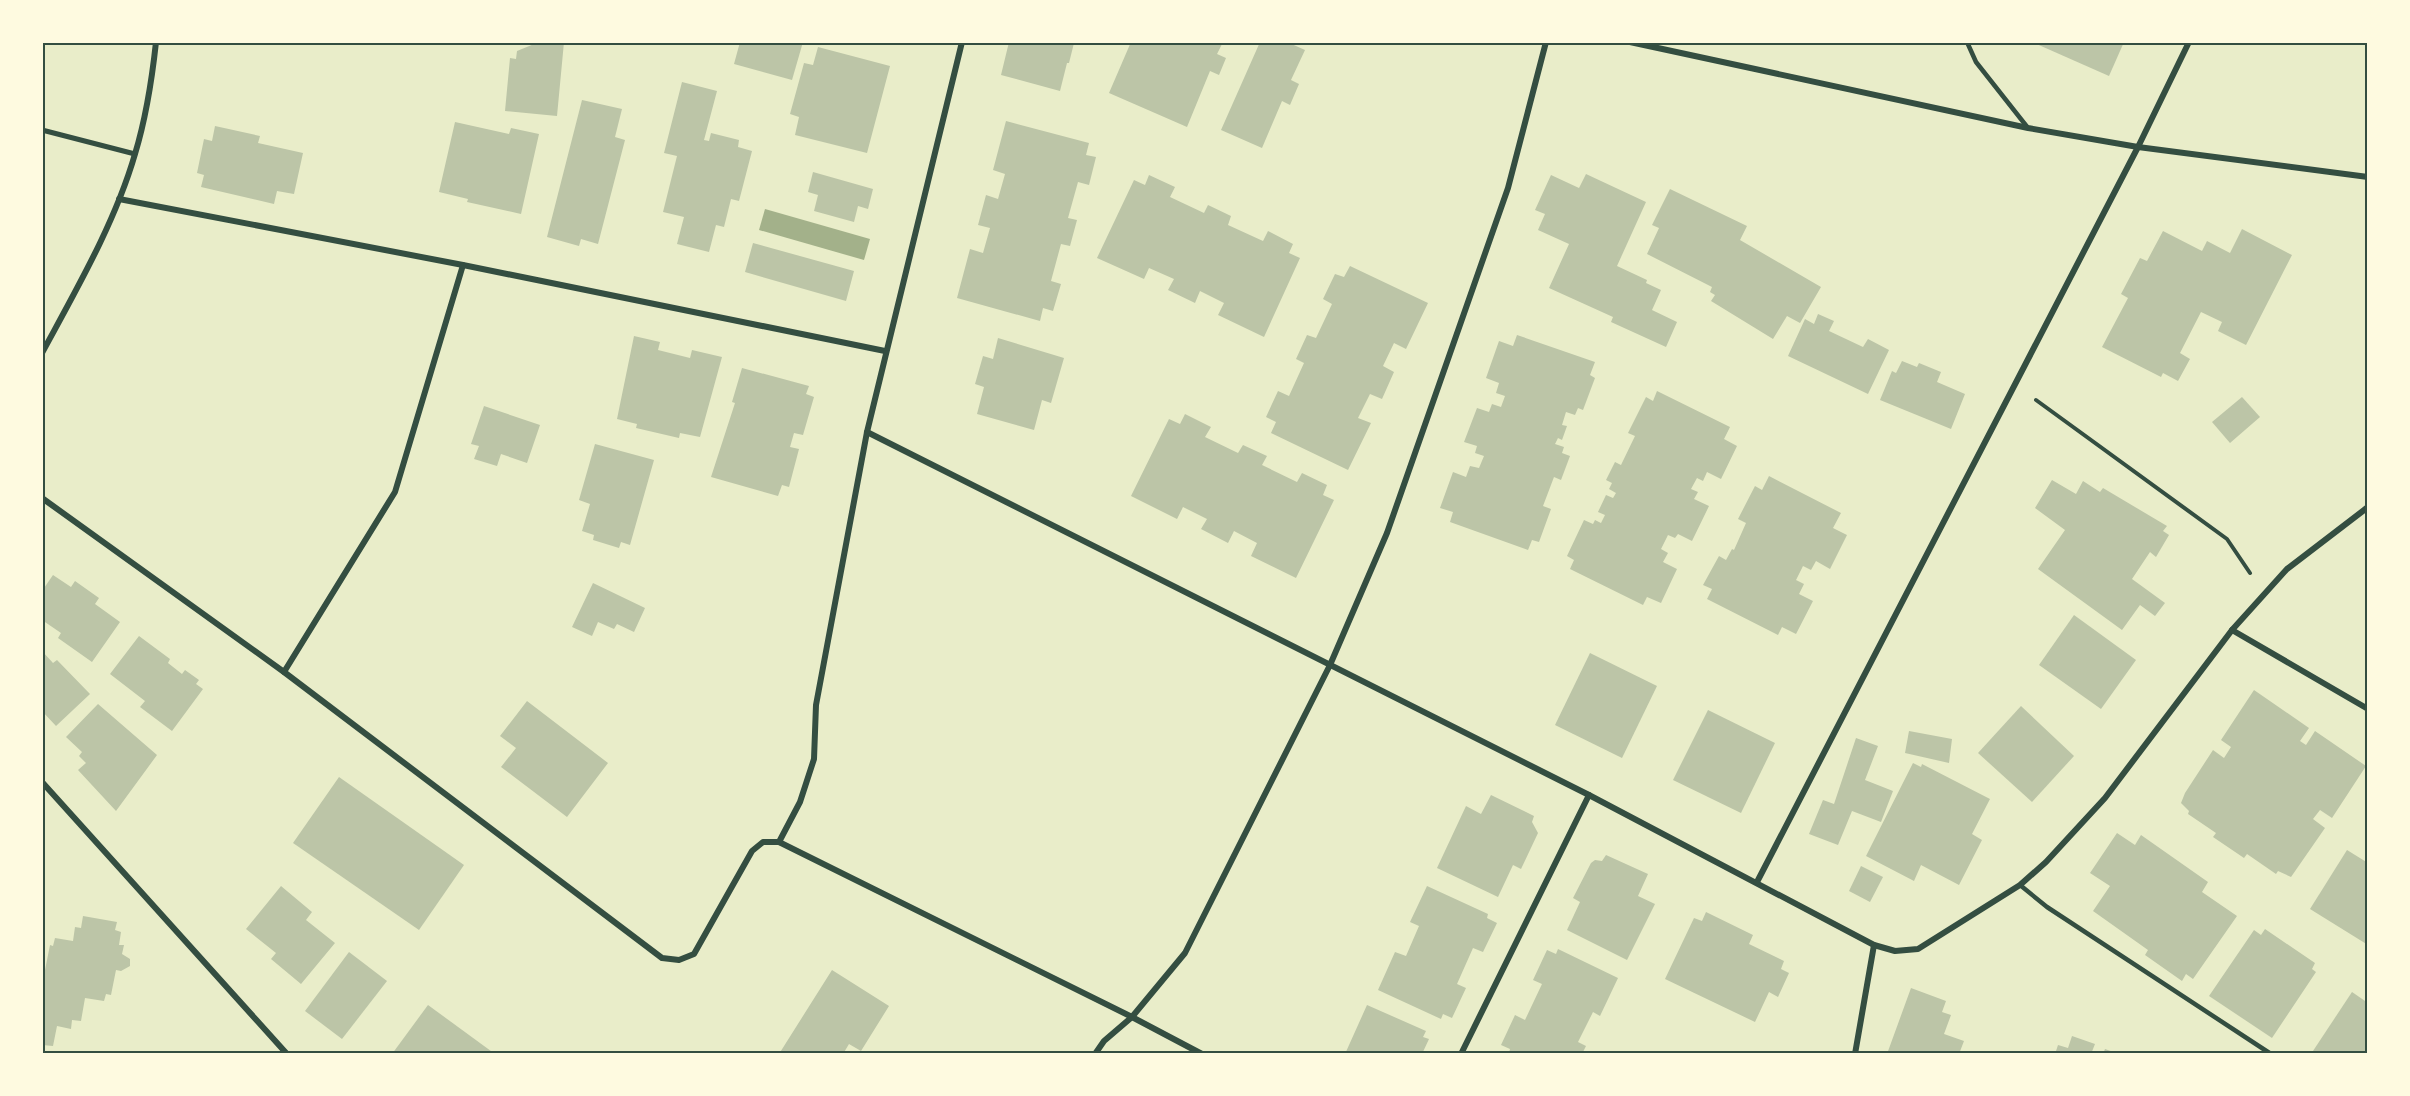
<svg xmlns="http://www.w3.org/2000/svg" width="2410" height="1096" font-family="'Nunito Sans',sans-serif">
	<rect width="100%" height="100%" fill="#e9edc9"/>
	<polygon fill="#a3b18a" points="765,209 870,239 864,260 759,230"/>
	<g fill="#bcc5a7">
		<polygon points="539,42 564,42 557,116 505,111 510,58 516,59 517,51"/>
		<polygon points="740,42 803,42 792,80 734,64"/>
		<polygon points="1009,42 1078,42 1078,44 1074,43 1069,63 1067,63 1060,91 1001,75"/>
		<polygon points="1131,42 1223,42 1217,54 1226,58 1219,75 1210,71 1187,127 1109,93"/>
		<polygon points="1260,42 1287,42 1305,50 1291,80 1299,84 1290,105 1282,101 1262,148 1221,130"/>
		<polygon points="2032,42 2124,42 2109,76"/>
		<polygon points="818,47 890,66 867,153 795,135 799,117 790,114 804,63 813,65"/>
		<polygon points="682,82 717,91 704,140 709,141 711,133 739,140 738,147 752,151 739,201 731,199 724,227 716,225 709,252 677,244 684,217 663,212 677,156 664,153"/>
		<polygon points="582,100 622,109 615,137 625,140 598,244 581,239 579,246 547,237"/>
		<polygon points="1006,121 1089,143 1086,155 1096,157 1089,185 1078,182 1068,218 1077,220 1070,246 1061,244 1051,281 1061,284 1053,311 1043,308 1040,321 957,298 970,249 983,253 990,228 978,225 986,195 998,199 1005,174 993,170"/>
		<polygon points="455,122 509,134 511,128 539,134 521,214 467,202 468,199 439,192"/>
		<polygon points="215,126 260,136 258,143 303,153 294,194 277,191 274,204 201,187 204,175 197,173 204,139 212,141"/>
		<polygon points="813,172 873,189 868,209 858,206 854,222 814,211 818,195 808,192"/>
		<polygon points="1586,174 1646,202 1617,266 1647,280 1646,283 1661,290 1652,310 1677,322 1666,347 1611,322 1613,317 1549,288 1569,244 1538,230 1545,214 1535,210 1551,175 1579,188"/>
		<polygon points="1149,175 1175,187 1170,197 1204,213 1208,205 1231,216 1228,225 1263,241 1268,231 1293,244 1289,253 1300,258 1264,337 1218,315 1224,303 1200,291 1195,303 1168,290 1174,279 1149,268 1144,279 1097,258 1134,180 1145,185"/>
		<polygon points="1670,189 1747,226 1740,240 1821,287 1800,323 1787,316 1773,339 1711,301 1715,295 1710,292 1712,287 1647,254 1659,228 1652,225"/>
		<polygon points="2242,229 2292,255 2246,345 2218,331 2222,322 2201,312 2180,353 2190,359 2178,381 2163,373 2161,377 2102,347 2128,298 2121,294 2140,258 2147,261 2163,231 2202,251 2207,241 2230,253"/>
		<polygon points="753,243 854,271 846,301 745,272"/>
		<polygon points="1350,266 1428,303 1406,349 1394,343 1383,366 1394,372 1382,399 1370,394 1358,418 1371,423 1348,470 1271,433 1276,422 1266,417 1278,391 1289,396 1304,363 1296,359 1307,335 1316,338 1332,304 1323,299 1335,274 1344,277"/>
		<polygon points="1818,314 1834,321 1829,331 1863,347 1868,339 1889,350 1868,394 1788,356 1805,319 1814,324"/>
		<polygon points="1517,335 1595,362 1590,375 1595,378 1583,410 1578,408 1575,415 1566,412 1562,425 1567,426 1562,440 1558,438 1555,444 1564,447 1562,453 1570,456 1561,480 1554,477 1543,506 1551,509 1539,542 1532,540 1528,550 1450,522 1453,512 1440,508 1453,472 1466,477 1470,466 1479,468 1484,456 1475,453 1477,446 1464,442 1477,408 1489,412 1492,404 1501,407 1505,396 1496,393 1499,383 1486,378 1499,341 1513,346"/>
		<polygon points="634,336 660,342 658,350 690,358 692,350 722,357 700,437 680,433 679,438 636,428 637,424 617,419"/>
		<polygon points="998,338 1064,358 1051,403 1042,400 1034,430 977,414 984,387 975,384 983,356 993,359"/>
		<polygon points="1902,361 1917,367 1919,363 1941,372 1937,382 1965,394 1951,429 1880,400 1892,371 1896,373"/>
		<polygon points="742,368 809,386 806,394 814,397 803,435 794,433 790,447 799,449 789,487 782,485 778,496 711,477 735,403 732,402"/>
		<polygon points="1657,391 1730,427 1724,439 1737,446 1721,479 1707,472 1703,481 1697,478 1691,489 1698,492 1694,499 1709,506 1692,541 1678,534 1675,538 1668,535 1661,549 1668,553 1663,562 1677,569 1661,603 1647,597 1643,605 1570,569 1574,560 1567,556 1584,520 1593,524 1595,520 1601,523 1605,515 1598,512 1606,495 1613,498 1616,493 1609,489 1612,483 1606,480 1615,462 1621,465 1635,436 1628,433 1646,397 1653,401"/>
		<polygon points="2242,397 2260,417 2230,443 2212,422"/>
		<polygon points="484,406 540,425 527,463 501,454 497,466 474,459 479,446 471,444"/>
		<polygon points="1185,414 1211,427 1205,437 1238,453 1243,445 1267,456 1262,465 1297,482 1302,473 1327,485 1323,495 1334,500 1296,578 1251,556 1257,543 1234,531 1228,543 1201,529 1207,519 1183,507 1177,519 1131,496 1169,419 1180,424"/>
		<polygon points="595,444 654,460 630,545 621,542 619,548 593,540 594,535 582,531 590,504 579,500"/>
		<polygon points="1769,476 1841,513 1833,528 1847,535 1830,569 1816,561 1811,570 1803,566 1796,580 1804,584 1799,594 1813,601 1796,634 1782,627 1778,635 1707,599 1712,589 1703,585 1719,556 1726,560 1732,549 1734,550 1746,523 1738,519 1755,486 1762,490"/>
		<polygon points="2052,480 2076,494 2083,481 2100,492 2103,488 2167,526 2163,531 2169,535 2156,557 2150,552 2132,579 2165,603 2155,616 2140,605 2122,630 2038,569 2065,530 2035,508"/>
		<polygon points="53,575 71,587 75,581 99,598 95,604 120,622 92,662 58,638 61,633 42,620 42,591"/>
		<polygon points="593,583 645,608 634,632 617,624 614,629 598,622 592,636 572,627"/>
		<polygon points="2074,615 2136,660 2101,709 2039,665"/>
		<polygon points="139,636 170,659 168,663 182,674 185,670 199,680 196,684 203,689 172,731 140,707 145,701 110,674"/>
		<polygon points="42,651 53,663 57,660 90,694 56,726 42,711"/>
		<polygon points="1590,653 1657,686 1622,758 1555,725"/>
		<polygon points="2254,690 2309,728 2300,741 2306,745 2315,731 2366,766 2332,818 2320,810 2313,819 2325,828 2291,877 2278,871 2276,874 2247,854 2244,858 2213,837 2216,833 2188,814 2189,811 2181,803 2185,793 2213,750 2224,758 2231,747 2221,740"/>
		<polygon points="527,701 608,763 567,817 501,767 516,748 500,736"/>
		<polygon points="98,704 157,755 116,811 78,770 86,763 79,756 82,752 66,737"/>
		<polygon points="2021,706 2074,756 2032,802 1978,753"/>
		<polygon points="1708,710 1775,743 1741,813 1673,780"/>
		<polygon points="1909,731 1952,739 1949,763 1905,753"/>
		<polygon points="1856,738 1878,746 1865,780 1893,791 1881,822 1852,811 1838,845 1809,834 1823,800 1834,804"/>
		<polygon points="1913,763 1921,767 1922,764 1990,799 1972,834 1982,840 1959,885 1921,865 1914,881 1866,856"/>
		<polygon points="339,777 464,865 419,930 293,843"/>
		<polygon points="1491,795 1534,816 1532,822 1538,833 1521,869 1513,865 1498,897 1437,868 1466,806 1481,814"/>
		<polygon points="2117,833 2135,845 2141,835 2208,882 2202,892 2237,916 2193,979 2186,974 2182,981 2145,955 2148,950 2093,911 2110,886 2090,873"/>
		<polygon points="2347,850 2368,863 2368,945 2310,909"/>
		<polygon points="1606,855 1648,874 1638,896 1655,904 1627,960 1567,930 1580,902 1573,898 1591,863 1595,860 1602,861"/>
		<polygon points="1861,866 1883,877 1870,902 1849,891"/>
		<polygon points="281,886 312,912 306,920 335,943 301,984 271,959 276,953 246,929"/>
		<polygon points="1427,886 1488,914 1487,918 1497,923 1483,952 1473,948 1457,984 1466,988 1452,1018 1443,1014 1441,1019 1378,990 1395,952 1406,956 1419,926 1410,922"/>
		<polygon points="1706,912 1753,935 1749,944 1784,961 1781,969 1789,973 1778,997 1769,992 1755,1022 1665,979 1694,918 1702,921"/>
		<polygon points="83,916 117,922 115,930 121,932 119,945 124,945 122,954 130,959 130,966 121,971 116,970 111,995 106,994 104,1001 85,998 81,1021 72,1020 71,1029 57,1026 53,1046 42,1045 42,969 45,970 50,945 53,946 55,938 73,941 75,927 81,928"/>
		<polygon points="2265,929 2315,963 2312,969 2316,972 2272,1038 2209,996 2254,930 2261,935"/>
		<polygon points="1558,949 1618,978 1600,1016 1593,1012 1578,1042 1586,1046 1582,1054 1511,1054 1509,1053 1510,1049 1501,1045 1515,1015 1525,1020 1542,984 1533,980 1547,950 1556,954"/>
		<polygon points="349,952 387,981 342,1039 305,1011"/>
		<polygon points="832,970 889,1006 861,1051 849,1044 843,1054 779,1054"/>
		<polygon points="1911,988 1946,1001 1942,1012 1951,1015 1944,1034 1964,1041 1959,1054 1887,1054"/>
		<polygon points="2352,992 2368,1003 2368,1054 2311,1054"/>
		<polygon points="428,1005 495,1054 392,1054"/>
		<polygon points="1367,1005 1426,1031 1423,1037 1429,1039 1422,1054 1345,1054"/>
		<polygon points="2072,1036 2095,1044 2091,1054 2055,1054 2058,1045 2068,1048"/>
		<polygon points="2105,1049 2119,1054 2103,1054"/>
	</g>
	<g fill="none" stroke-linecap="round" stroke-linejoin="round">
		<polyline stroke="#344e41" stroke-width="4" points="2036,400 2227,539 2250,573"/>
		<g stroke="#344e41" stroke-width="4.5">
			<polyline points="1967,42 1976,62 2028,128"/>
			<polyline points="2020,885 2047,907 2271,1054"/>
		</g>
		<polyline stroke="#344e41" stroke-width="5" points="42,130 135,154"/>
		<g stroke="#344e41" stroke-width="6">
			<polyline points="1630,42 2028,128 2138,147 2368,177"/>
			<polyline points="119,199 463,265 885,351"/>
			<path d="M42,353C76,290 115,223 135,154C146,118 152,79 156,42"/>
			<polyline points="867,432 1589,795 1874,945 1895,951 1918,949 2020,885 2046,862 2105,798 2232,630 2287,569 2368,507"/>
			<polyline points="42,498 284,672 662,958 679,960 694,954 752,851 763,842 779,842 1132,1017 1202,1054"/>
			<polyline points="2232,630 2368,709"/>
			<polyline points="284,672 395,492 463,265"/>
			<polyline points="42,782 287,1054"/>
			<polyline points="779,842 800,802 814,759 816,705 867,432 962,42"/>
			<polyline points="1757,882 2138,147 2189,42"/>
			<polyline points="1095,1054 1104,1041 1132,1017 1185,953 1330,665 1387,533 1508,188 1546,42"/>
			<polyline points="1461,1054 1589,795"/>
			<polyline points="1855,1054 1874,945"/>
		</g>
	</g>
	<rect width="2410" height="1096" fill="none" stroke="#fefae0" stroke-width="87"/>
	<rect x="44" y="44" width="2322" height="1008" fill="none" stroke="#344e41" stroke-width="2"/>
</svg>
